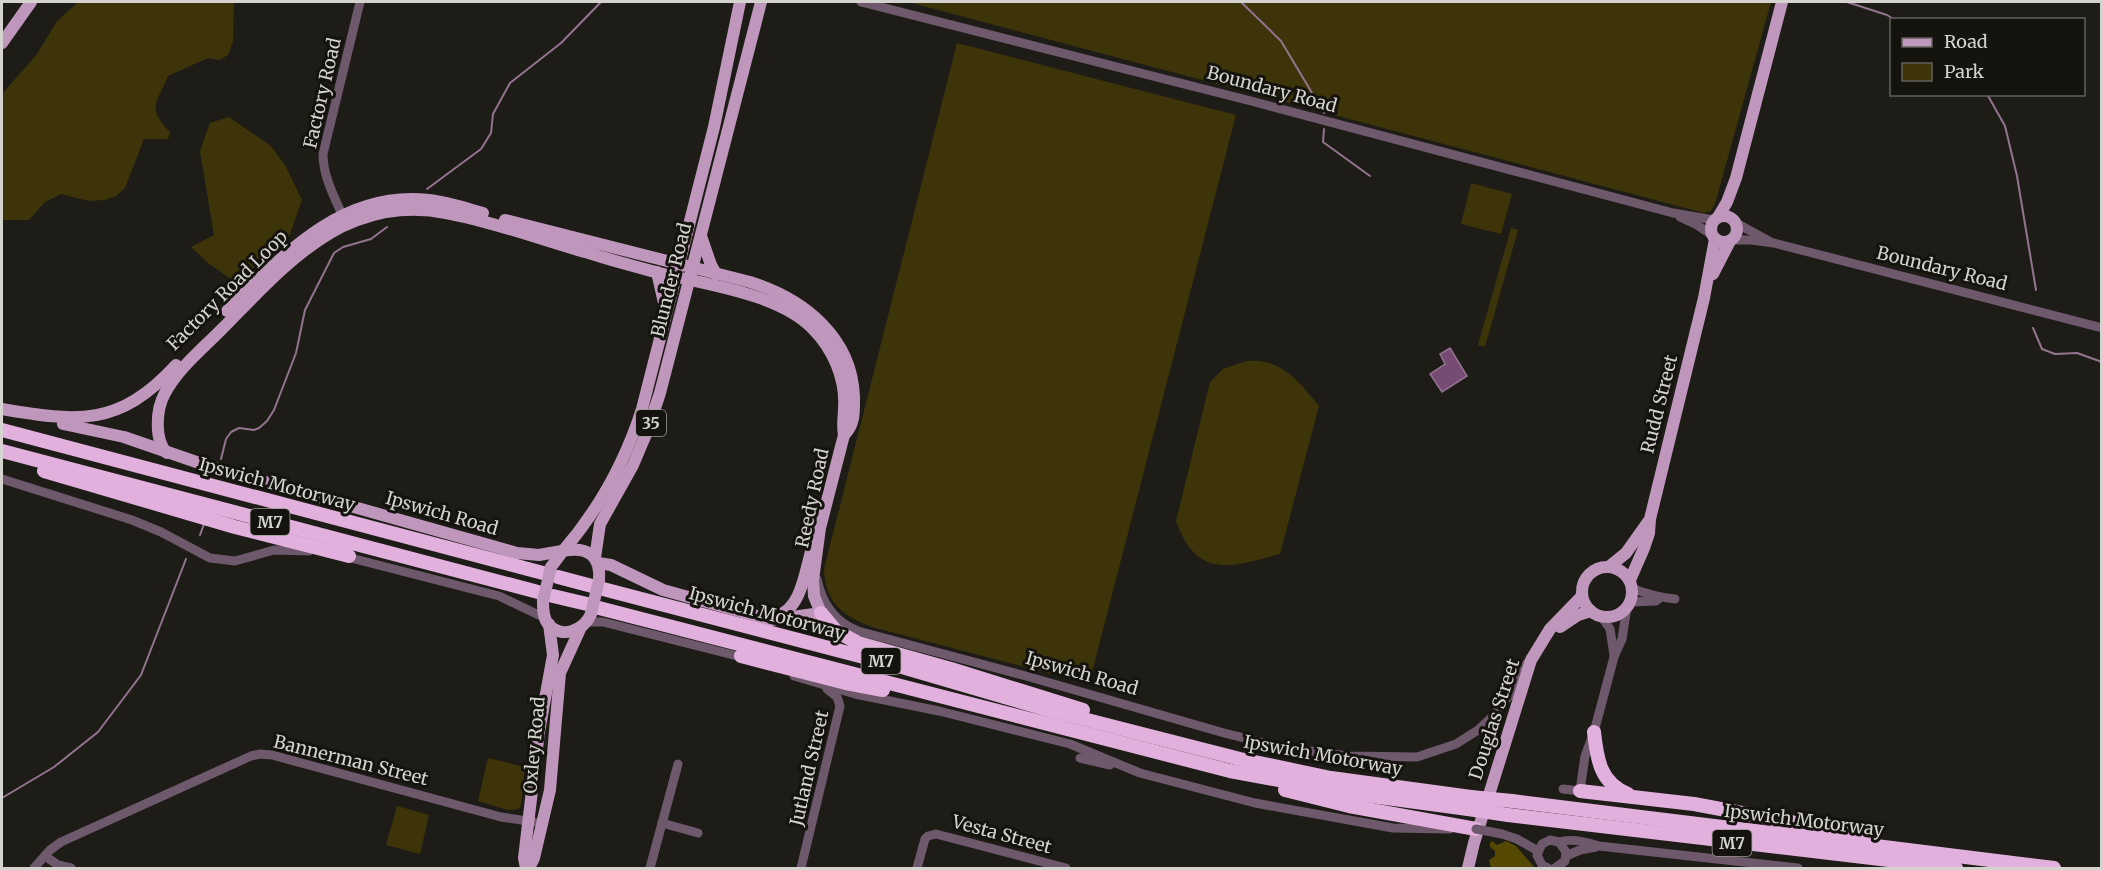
<svg xmlns="http://www.w3.org/2000/svg" width="2103" height="870" font-family="Merriweather,serif">
	<rect width="100%" height="100%" fill="#1d1c16"/>
	<g fill="#3d3409">
		<path d="M78,2H234L233,41L228,55L220,60L208,58L168,76C157,103 146,108 170,132L168,139H144L125,188L116,196L105,200L89,201L61,194L45,202L29,220H2V94L37,54L57,21Z"/>
		<polygon points="908,2 1771,2 1715,204 1711,211 1704,213"/>
		<path d="M957,43L1236,115L1089,684L872,627C843,616 825,603 824,569Z"/>
		<polygon points="229,117 271,146 285,165 302,200 288,240 238,284 208,263 191,247 214,235 200,151 210,123"/>
		<polygon points="1471,183 1512,194 1501,234 1461,224"/>
		<polygon points="1511,228 1518,230 1485,347 1478,345"/>
		<path d="M1246,361C1251,361 1259,360 1265,362C1288,367 1304,388 1319,406L1280,554C1231,567 1197,580 1176,521L1210,382L1223,369Z"/>
		<polygon points="488,758 525,767 521,805 518,809 508,810 478,801"/>
		<polygon points="397,806 429,815 420,854 386,845"/>
	</g>
	<polygon fill="#554801" points="1492,841 1497,845 1506,841 1516,846 1535,868 1491,868 1489,860 1495,856 1495,851 1490,847 1490,843"/>
	<polygon fill="#774c74" stroke="#93748f" stroke-width="1.5" points="1450,348 1467,376 1442,392 1430,374 1445,364 1440,354"/>
	<g fill="none" stroke-linecap="round" stroke-linejoin="round">
		<g stroke="#93748f" stroke-width="2">
			<polyline points="1241,2 1281,41 1324,113"/>
			<polyline points="1847,2 1887,15 1895,20"/>
			<polyline points="1987,94 2005,126 2017,176 2036,290"/>
			<polyline points="1324,129 1323,142 1370,176"/>
			<polyline points="427,189 481,149 491,133 493,114 510,83 561,43 601,2"/>
			<polyline points="2033,328 2042,349 2055,354 2077,353 2102,362"/>
			<polyline points="221,459 226,439 231,432 239,428 254,430 259,428 267,421 274,410 296,353 305,310 334,253 343,247 371,239 387,227"/>
			<polyline points="200,535 204,524"/>
			<polyline points="2,798 54,767 98,732 141,675 186,559"/>
		</g>
		<g stroke="#6d596b" stroke-width="9">
			<polyline points="861,2 1251,101 1673,213 1714,220"/>
			<polyline points="1680,217 1697,225 1712,235"/>
			<path d="M345,221C336,200 323,178 323,154L360,2"/>
			<polyline points="1736,223 1769,241"/>
			<polyline points="1731,240 1751,240 1774,243 2102,328"/>
			<polyline points="2,479 132,520 161,532 210,558 235,561 274,550 309,551"/>
			<polyline points="343,556 499,596 545,618"/>
			<path d="M817,579C822,603 834,622 858,631L1026,676L1224,733L1281,747L1347,756L1417,757L1456,744L1478,730L1493,716L1509,696L1527,663"/>
			<path d="M1632,588C1643,593 1663,598 1675,599"/>
			<polyline points="1630,602 1656,601 1661,597"/>
			<polyline points="1601,616 1610,629 1614,655"/>
			<polyline points="587,622 603,622 745,658"/>
			<polyline points="794,676 855,694 939,711 1070,744 1140,773 1255,803 1393,828 1450,829"/>
			<polyline points="1080,758 1110,765"/>
			<polyline points="1563,789 1580,791 1585,756 1594,732 1614,657 1622,639 1627,607"/>
			<polyline points="662,823 698,833"/>
			<polyline points="1502,834 1517,839 1538,851"/>
			<path d="M1559,842C1571,838 1587,842 1599,846L1798,868"/>
			<polyline points="45,856 58,865 71,868"/>
			<polyline points="1566,856 1580,850 1596,847"/>
			<polyline points="34,868 50,850 61,842 251,756 260,754 272,755 501,817 534,822"/>
			<polyline points="650,868 678,764"/>
			<polyline points="801,868 840,706 837,697 827,689"/>
			<polyline points="917,868 925,839 928,836 936,834 1066,868"/>
			<polyline points="1548,868 1542,865 1537,855 1542,844 1550,840 1559,842 1566,852 1565,861 1555,868"/>
		</g>
		<g stroke="#c097bc" stroke-width="12">
			<polyline points="2,43 31,2"/>
			<circle cx="1724" cy="229" r="13"/>
			<polyline points="1718,217 1727,202 1736,178 1782,2"/>
			<path d="M505,220L750,282C804,299 852,337 854,397C854,412 855,425 844,435"/>
			<polyline points="701,236 711,265 716,274"/>
			<polyline points="657,272 666,312"/>
			<polyline points="1713,274 1730,241"/>
			<path d="M227,311C283,255 342,190 429,200C447,202 465,208 483,213"/>
			<path d="M2,409C78,422 119,427 176,365"/>
			<polyline points="63,424 124,437 205,465 517,553 539,555 562,551"/>
			<path d="M167,453C154,440 156,409 165,393C178,369 201,350 220,331C254,297 288,258 330,233C347,223 367,216 386,212C406,209 426,209 446,213C496,222 544,241 592,254C614,261 637,267 659,273C705,284 780,294 813,329C833,349 846,379 844,408C844,418 842,425 844,435L820,528L813,580L814,596L821,613L771,620L663,590L611,565L598,563"/>
			<path d="M563,551C600,508 625,462 642,409L714,127L740,2"/>
			<polyline points="595,558 600,524 633,465 647,432 660,393 761,2"/>
			<polyline points="1610,566 1626,553 1648,522"/>
			<circle cx="1607" cy="592" r="25"/>
			<path d="M551,567L563,551C587,546 601,555 599,580"/>
			<polyline points="1630,580 1644,548 1649,533 1650,519 1704,298 1715,239"/>
			<path d="M543,601C543,608 543,618 548,624C562,640 584,630 591,614"/>
			<path d="M776,616C805,609 805,561 816,537"/>
			<polyline points="1560,627 1578,615 1591,611"/>
			<polyline points="526,868 524,858 539,732 553,655 549,624"/>
			<polyline points="529,868 534,858 550,790 560,673 581,627"/>
			<polyline points="1468,868 1474,843 1531,660 1550,629 1582,596"/>
		</g>
		<g stroke="#e2b0dd" stroke-width="14">
			<polyline points="2,430 543,573"/>
			<polyline points="2,451 538,592"/>
			<polyline points="44,471 235,527 349,556"/>
			<polyline points="558,577 592,586"/>
			<polyline points="603,589 902,667 1052,711 1240,759 1331,778 1471,797"/>
			<polyline points="553,596 587,604"/>
			<polyline points="599,608 1230,771 1342,792 1468,809"/>
			<polyline points="821,613 836,631 858,643 951,669 1083,710"/>
			<polyline points="741,656 846,683 883,690"/>
			<path d="M1594,732C1597,759 1600,783 1628,794"/>
			<polyline points="1285,790 1349,806 1476,829"/>
			<polyline points="1580,791 1694,804 1871,837"/>
			<polyline points="1512,801 2054,868"/>
			<polyline points="1508,815 1956,868"/>
		</g>
		<polyline stroke="#6d596b" stroke-width="9" points="1476,829 1502,834"/>
		<g stroke="#c097bc" stroke-width="12">
			<polyline points="543,601 551,567"/>
			<polyline points="591,614 599,580"/>
		</g>
		<g stroke="#e2b0dd" stroke-width="14">
			<polyline points="1471,797 1512,801"/>
			<polyline points="1468,809 1508,815"/>
		</g>
	</g>
	<g text-anchor="middle" dominant-baseline="central" stroke-width="6" stroke-linejoin="round" paint-order="stroke">
		<g fill="#14130d" stroke="#9a9995" stroke-width="1.5">
			<rect x="636" y="410" width="30" height="26" rx="4.5"/>
			<rect x="250.5" y="509" width="39" height="26" rx="4.5"/>
			<rect x="861.5" y="648" width="39" height="26" rx="4.5"/>
			<rect x="1712.5" y="830" width="39" height="26" rx="4.5"/>
		</g>
		<g font-size="16" font-weight="bold" fill="#d4d3cf">
			<text x="651" y="423">35</text>
			<text x="270" y="522">M7</text>
			<text x="881" y="661">M7</text>
			<text x="1732" y="843">M7</text>
		</g>
		<g font-size="18" fill="#d4d3cf" stroke="#14130d">
			<text transform="translate(1272 89) rotate(15)">Boundary Road</text>
			<text transform="translate(322 93) rotate(-77)">Factory Road</text>
			<text transform="translate(1942 268) rotate(14)">Boundary Road</text>
			<text transform="translate(671 280) rotate(-76)">Blunder Road</text>
			<text transform="translate(227 290) rotate(-45)">Factory Road Loop</text>
			<text transform="translate(1659 404) rotate(-76)">Rudd Street</text>
			<text transform="translate(277 484) rotate(15)">Ipswich Motorway</text>
			<text transform="translate(812 498) rotate(-78)">Reedy Road</text>
			<text transform="translate(442 513) rotate(16)">Ipswich Road</text>
			<text transform="translate(767 613) rotate(15)">Ipswich Motorway</text>
			<text transform="translate(1082 673) rotate(16)">Ipswich Road</text>
			<text transform="translate(1494 719) rotate(-72)">Douglas Street</text>
			<text transform="translate(534 745) rotate(-85)">Oxley Road</text>
			<text transform="translate(1323 755) rotate(10)">Ipswich Motorway</text>
			<text transform="translate(351 760) rotate(14)">Bannerman Street</text>
			<text transform="translate(809 768) rotate(-77)">Jutland Street</text>
			<text transform="translate(1804 820) rotate(7)">Ipswich Motorway</text>
			<text transform="translate(1002 834) rotate(15)">Vesta Street</text>
		</g>
	</g>
	<rect width="2103" height="870" fill="none" stroke="#d4d3cf" stroke-width="6"/>
	<rect x="1890" y="18" width="195" height="78" fill="#14130d" stroke="#61605b" stroke-width="1.5"/>
	<rect x="1902" y="38" width="30" height="9" fill="#c097bc" stroke="#61605b" stroke-width="1.5"/>
	<text x="1944" y="48" font-size="18" fill="#d4d3cf">Road</text>
	<rect x="1902" y="63" width="30" height="18" fill="#3d3409" stroke="#61605b" stroke-width="1.5"/>
	<text x="1944" y="78" font-size="18" fill="#d4d3cf">Park</text>
</svg>
